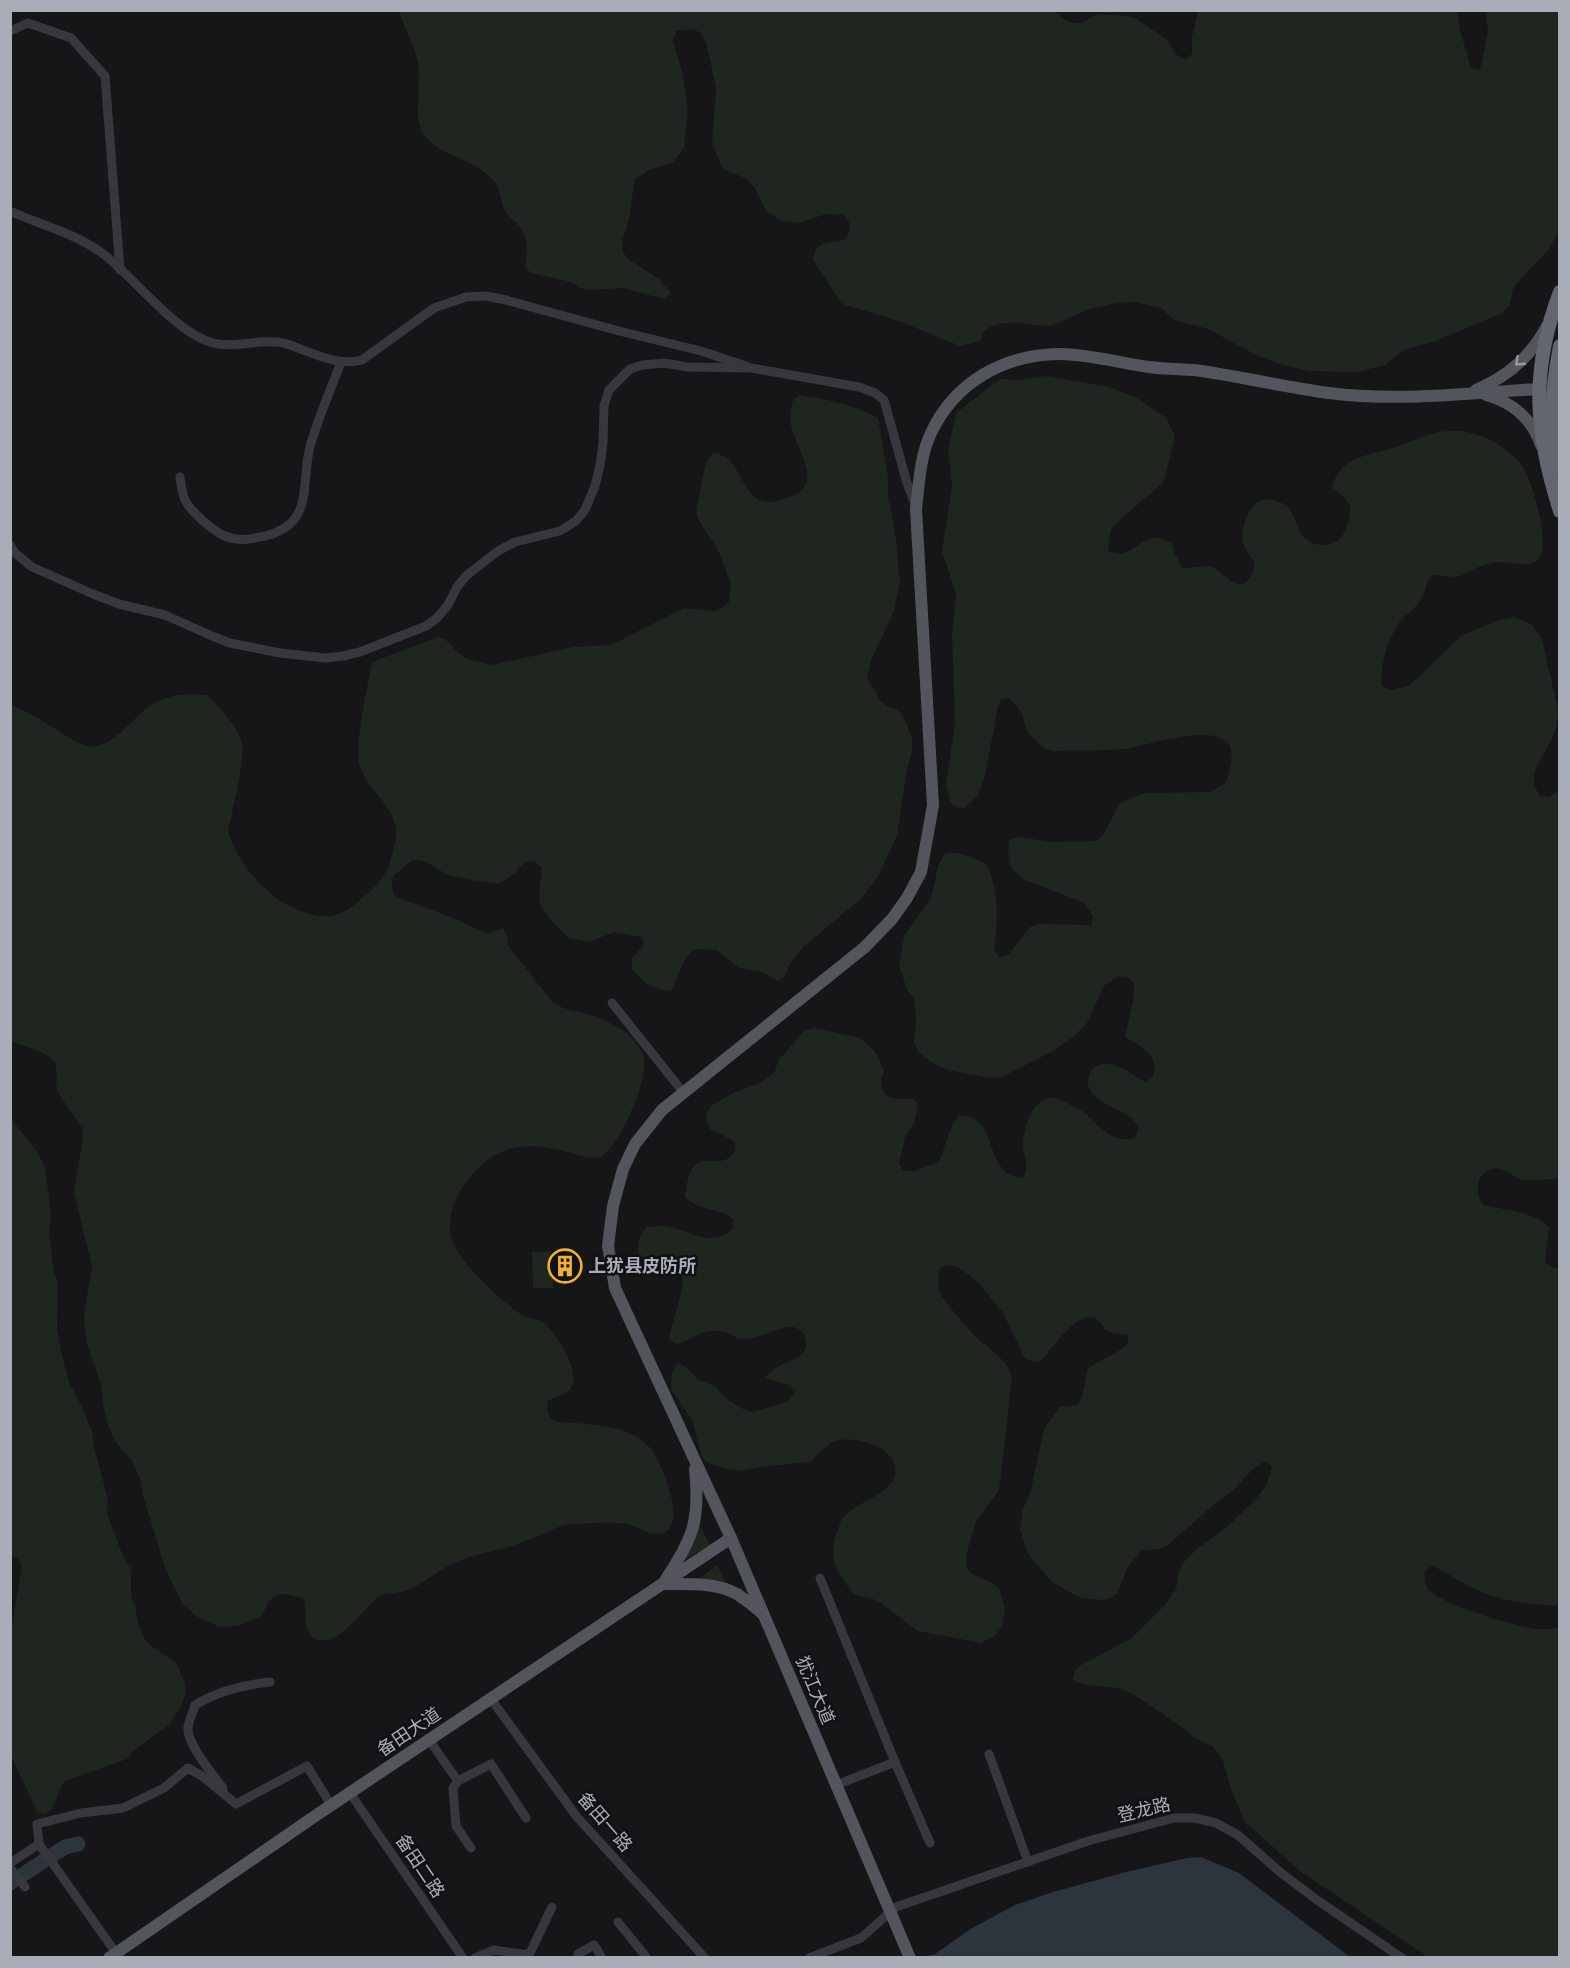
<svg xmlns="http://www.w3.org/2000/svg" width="1570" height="1968" font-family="Karla,'Noto Sans SC',sans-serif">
	<rect width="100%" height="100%" fill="#161618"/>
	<g fill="#1e261f">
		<path d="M399,11H1055L1065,20L1073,23H1082L1097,14L1126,16L1135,18L1166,39L1177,55L1185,60L1192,54V37L1198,11H1457L1460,30L1471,68L1480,70L1488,32L1486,11H1559V230L1549,249L1518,282L1513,289L1509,306L1502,313L1433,342L1406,349L1385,365L1357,372L1310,371L1283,365L1258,356L1208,329L1174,320L1161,308L1135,302L1117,303L1090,309L1053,325L1043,326L1016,322L998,324L990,327L983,333L980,341L960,346L899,321L842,304L813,260C817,238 829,245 846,239C851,229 852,223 843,215L826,214L799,223L782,221L766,211L755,188L747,179L723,169L712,144L716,88L706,42L701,33L693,29L676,31L673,40L683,75L688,111L684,148L673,162L649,170L635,179L629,219L622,242L623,252L628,259L659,279L671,293L664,299L623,288L588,290L579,288L571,282L531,273L525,267C527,254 529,238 520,227C517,222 510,219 507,214C500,204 502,190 493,180C475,159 440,156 424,135C413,120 420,89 419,71C418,50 405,31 399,11Z"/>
		<path d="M1046,376L1109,387L1135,397L1166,418L1175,436L1164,481L1157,488L1115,524L1110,532L1108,550C1133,566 1144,522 1172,544L1174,553L1183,568L1211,566L1233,582L1241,585C1251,580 1253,573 1255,563C1247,551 1240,544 1243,530C1247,511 1257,492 1278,502C1281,503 1285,503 1287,506C1297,516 1296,537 1312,543C1329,549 1343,542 1347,525C1349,520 1351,513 1350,507C1348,498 1338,494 1332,487C1340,458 1364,456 1389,449C1424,439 1443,422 1481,436C1496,441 1516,455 1524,469C1533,483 1552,549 1538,560C1529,568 1513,562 1502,562C1494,562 1483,565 1476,568C1470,571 1465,575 1459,576C1451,578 1440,575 1432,575C1425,583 1426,592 1421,600C1416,608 1407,613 1401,620C1390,634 1378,669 1382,686L1391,690L1409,686L1461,636L1496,621L1514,617L1531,624L1542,639L1558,710C1558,720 1556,730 1552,739C1544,757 1523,776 1541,796L1549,797L1559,790V1178C1549,1179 1537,1181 1526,1180C1511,1179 1503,1162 1487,1171C1482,1174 1480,1177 1479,1182C1477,1192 1478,1197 1483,1205C1504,1210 1533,1211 1549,1227L1545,1262L1552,1267L1559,1269V1606C1534,1605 1500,1601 1477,1590C1461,1583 1448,1572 1432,1566L1425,1571C1424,1578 1424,1584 1428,1589C1442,1605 1514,1626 1536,1629C1544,1630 1552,1628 1559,1628V1957H1428L1300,1871L1245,1822L1231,1789L1223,1761L1213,1747L1193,1737L1185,1729C1168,1719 1141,1697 1124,1690C1108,1684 1088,1689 1073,1680L1075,1671L1081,1665L1132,1638L1165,1605L1176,1589L1179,1571L1184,1562L1197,1549L1228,1526L1255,1500L1267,1484L1272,1467L1265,1461L1251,1471L1233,1491L1218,1501L1167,1546L1158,1549L1141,1551L1127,1568L1118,1593L1110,1598L1102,1600L1083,1598L1075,1595L1051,1581L1028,1554L1020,1529L1023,1509L1030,1494L1044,1429L1060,1407L1078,1405L1082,1397L1088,1368L1120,1350L1128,1344V1335C1120,1334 1111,1334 1105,1329C1101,1325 1100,1321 1095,1318C1079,1309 1051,1349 1041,1361L1033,1362L1025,1358L1003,1313L979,1283L958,1267L949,1265L940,1268C938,1275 938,1283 939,1291C941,1298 970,1331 977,1338C990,1350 1009,1360 1012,1379L999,1490L976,1521L966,1556V1565L970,1573L994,1584L1000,1590L1005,1609L1002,1626L996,1635L981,1643L918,1631L881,1603L873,1599L854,1595C838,1573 827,1560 837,1532C839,1528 840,1522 842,1519C854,1503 891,1494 895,1475C900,1449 860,1437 840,1440C828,1442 819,1453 811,1462L766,1466L741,1471L723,1468L706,1462L701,1454L692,1420L671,1389L672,1372L678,1363L686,1367L698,1380L715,1386L728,1400L743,1409L753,1412L781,1404L789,1400L794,1392L789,1385L764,1378C769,1374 774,1369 779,1366C786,1362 797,1360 803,1353C811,1342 803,1326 790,1327C775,1328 760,1338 745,1339C737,1340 735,1336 728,1333C724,1331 715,1331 710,1331C698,1332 689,1342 676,1344L669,1339C672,1318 685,1294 682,1274C669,1266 653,1266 639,1260C638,1246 637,1237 647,1227C653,1227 660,1225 666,1226C689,1230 713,1250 733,1228V1219C719,1207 698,1211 685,1197C691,1134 719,1179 736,1150L734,1141L710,1129L706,1121L707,1112L712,1105L735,1092L761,1083L775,1071L778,1061L803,1032L813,1028L858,1037L872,1048L878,1056L884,1071L881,1079L882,1089L888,1097L897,1099H914L918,1106L914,1123L905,1137L899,1164L904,1171H914L939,1162L953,1123L959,1116C1000,1112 982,1177 1023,1178C1030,1164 1024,1160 1023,1146C1023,1130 1030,1106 1046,1099C1052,1096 1058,1099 1064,1102C1069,1104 1076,1107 1081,1110C1098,1123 1110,1145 1135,1138C1136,1135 1138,1132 1138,1129C1137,1110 1091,1107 1088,1084C1088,1078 1089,1072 1094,1068C1110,1056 1131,1074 1145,1082L1153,1077C1159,1053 1142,1048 1125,1037L1133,1002L1134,983L1127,977L1118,976L1104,986L1087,1023L1073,1037L1051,1052L1002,1077L993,1078L947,1070L931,1062L918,1051L914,1043L916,1024L915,1005L913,997L907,990L899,964L904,936L931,898L939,863L945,854C960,850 973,858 986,864C1000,891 998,920 994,950L999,957L1008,955L1030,927L1038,924L1091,925L1093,916L1083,902L1024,880L1011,868L1008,850L1009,840L1022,837L1049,842L1097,841L1103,835L1120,803L1145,793L1210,792L1226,783C1229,771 1238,749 1224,740C1202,726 1148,746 1123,749C1100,751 1076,750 1053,751L1044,748L1032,737L1026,729L1021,712L1009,698L1001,699L998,707L984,780L977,797L964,808L955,807L950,801L946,783L955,724L952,634L956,594L942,551L952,486L948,449L956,413L1000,379L1018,380Z"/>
		<path d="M800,395C828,400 854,404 878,418L888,477V496L895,532L900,582L894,611L871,660L867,678L880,700L887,706L896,709L903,715L912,739V748L906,776L897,835L878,877L862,898L803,947L788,967L785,976L778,981L763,972L739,968L717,950L699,949L691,952L685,959L671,991C652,989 643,983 632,968V958L644,945L641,937L614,932L589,942L569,938L551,920L540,904L539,895L542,868L535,862L526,861L514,874L499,884C484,881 467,880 452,876C435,871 434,860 413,860L393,876L392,886L395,896L458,920L487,934L503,928L507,936L508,945L552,1002C564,1011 580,1011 594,1016C604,1020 619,1027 627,1033C632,1038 641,1048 643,1055C651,1074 620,1146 602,1156C593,1161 581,1155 571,1153C520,1138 488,1146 459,1193C452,1204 448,1223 451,1236C457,1261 502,1303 524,1316C530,1319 539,1319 545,1324C557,1334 581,1371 571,1388C567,1395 555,1396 548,1401L547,1410L550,1418C558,1424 565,1422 575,1423C596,1425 619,1426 637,1437C641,1440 648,1445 651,1449C662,1464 686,1521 665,1532C652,1538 638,1526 626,1524C616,1522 572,1523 562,1526C551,1529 540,1536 528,1540C517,1544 505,1549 494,1551C478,1554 461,1559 446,1567C434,1574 421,1585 407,1590C398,1594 385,1592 377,1598C363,1610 336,1649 316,1639C301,1632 308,1611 303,1598L285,1594L276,1595L269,1601L262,1616L238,1626L220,1627L196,1616L182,1603L166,1570L143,1496L140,1478L132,1461L115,1441L108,1425L103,1405L101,1385L86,1341L84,1314L92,1267L74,1192L83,1137L82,1128L57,1091L56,1063C44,1050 27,1047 11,1042V705C27,712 44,721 59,731C68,737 76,743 87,746C112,751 133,716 151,705C170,694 187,693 208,695C219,708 239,727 242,744C245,761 232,812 228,831C236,858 254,880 275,897C290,908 316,920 335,915C345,913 354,905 362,898C382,881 389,873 394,846C396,840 397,834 396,828C391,799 357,784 358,752C359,723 367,690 372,662L438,637L446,640L459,654L467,659L492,665L573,647L611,645L684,608L712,611L721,609L729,602L731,584L718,550L698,519L696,510L706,462L713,453C741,456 739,491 761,501C768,504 776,501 783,499C832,489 792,446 790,419C790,413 792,406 793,400Z"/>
		<path d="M11,1119L36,1150L45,1167L51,1215L49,1234L54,1273L58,1282L57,1329L62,1356L69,1382L82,1407L93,1434V1444L107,1496L108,1516L121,1551L131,1570V1597L135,1605L138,1623L146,1642L177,1664L184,1681L186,1691L181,1707L169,1725L133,1751L127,1759L65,1781C54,1795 60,1803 45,1815L37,1811L11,1756V1630L22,1566L17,1558L10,1555Z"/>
		<polygon points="551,1251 553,1288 533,1288 532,1252"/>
		<polygon points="698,1522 710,1545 683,1561"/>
		<polygon points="717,1565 728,1587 695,1582"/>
	</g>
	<polygon fill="#2c353c" points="1201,1857 1239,1873 1350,1957 921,1957 935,1954 972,1928 1015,1905 1053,1892 1126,1872 1187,1858"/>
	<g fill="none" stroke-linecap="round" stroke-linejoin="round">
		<polyline stroke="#2c353c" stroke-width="15" points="10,1883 65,1847 78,1844"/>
		<g stroke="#37383d" stroke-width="9">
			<polyline points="10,31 28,23 71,38 105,76 120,270"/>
			<path d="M10,211C40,225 75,233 102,253C133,276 174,331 210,342C235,350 262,337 287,344C311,352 337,367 362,360L434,308L466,297L486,296L506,300L619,331L701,351L746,366"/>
			<path d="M180,477C181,484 182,493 185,500C191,512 213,531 225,536C239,542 251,539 265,536C317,523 299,482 311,443C319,416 331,389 341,362"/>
			<polyline points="10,545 15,553 32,567 93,594 119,604 165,615 212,636 230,643 280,653 326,658 343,656 360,652 426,626 437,618 448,605 457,587 467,575 498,551 515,542 560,531 576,521 585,510 595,486 600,465 603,443 604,406 609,390 630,369 642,365 665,363 687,367 751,368 859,387 875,393 884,400 907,483 916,507"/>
			<polyline points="612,1003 683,1092"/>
			<polyline points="820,1578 895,1762 836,1785"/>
			<polyline points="491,1699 577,1817 705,1958"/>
			<polyline points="429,1740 458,1781"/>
			<polyline points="989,1754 1028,1862"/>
			<polyline points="895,1762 930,1843"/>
			<path d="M223,1788C213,1775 186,1743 188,1727C189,1720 193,1712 195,1705C218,1691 243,1685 270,1682"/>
			<polyline points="350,1793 463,1958"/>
			<polyline points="39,1844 116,1953"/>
			<polyline points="471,1848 456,1826 453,1788 458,1781 491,1764 526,1818"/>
			<polyline points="10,1863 39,1844 37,1824 81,1813 123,1808 164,1788 188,1768 202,1776 236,1804 307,1766 331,1805"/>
			<polyline points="10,1868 25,1887"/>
			<polyline points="618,1922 647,1958"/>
			<polyline points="475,1958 494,1950 529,1955 552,1907"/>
			<polyline points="579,1958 578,1954 594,1945 602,1958"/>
			<polyline points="809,1958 861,1938 896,1907 1088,1841 1174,1818 1195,1818 1216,1823 1238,1835 1280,1872 1317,1900 1402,1958"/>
		</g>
		<g stroke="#53555c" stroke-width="12">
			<path d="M1476,390C1507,377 1532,355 1547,326"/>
			<path d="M1486,395C1512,402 1532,419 1541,445"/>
			<path d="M666,1579C694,1537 700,1519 695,1469"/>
			<path d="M663,1584C686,1584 716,1582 737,1594C746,1600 755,1607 763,1614"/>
			<polyline points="109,1958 318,1814 731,1538"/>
			<path d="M910,1958L731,1538L615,1288L608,1246L613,1206L623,1169L635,1144L662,1110L865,947L892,919L907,898L921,872L933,805L916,509C919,484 920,456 931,433C955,382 1003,355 1059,354C1089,354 1119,363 1149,367C1164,369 1179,369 1194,370C1239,376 1284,387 1329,393C1399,402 1469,393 1538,389"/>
		</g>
		<g stroke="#63666e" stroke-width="14">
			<path d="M1560,292C1530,371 1535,433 1560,511"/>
			<path d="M1560,346C1552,389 1548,427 1560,471"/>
		</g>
	</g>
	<defs><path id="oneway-chevron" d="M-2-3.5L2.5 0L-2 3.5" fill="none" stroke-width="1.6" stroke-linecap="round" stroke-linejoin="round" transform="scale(1.5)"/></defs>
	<use stroke="#979ba6" href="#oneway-chevron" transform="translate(1519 362) rotate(137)"/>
	<defs>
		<symbol id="building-ring" viewBox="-11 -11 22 22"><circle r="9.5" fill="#111113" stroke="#f2b134" stroke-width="1.5"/><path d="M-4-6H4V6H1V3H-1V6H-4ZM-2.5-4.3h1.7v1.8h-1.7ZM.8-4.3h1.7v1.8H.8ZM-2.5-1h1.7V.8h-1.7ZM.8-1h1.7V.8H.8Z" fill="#f2b134"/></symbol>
	</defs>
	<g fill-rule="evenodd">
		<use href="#building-ring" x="546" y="1247" width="38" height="38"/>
	</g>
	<g text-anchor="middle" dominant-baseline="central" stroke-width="5" stroke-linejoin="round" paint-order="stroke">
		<g font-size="18" font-weight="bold" fill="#a8adb8" stroke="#111113" text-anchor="start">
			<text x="588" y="1266">上犹县皮防所</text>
		</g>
		<g font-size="18" fill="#a8adb8" stroke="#111113">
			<text transform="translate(815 1690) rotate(67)">犹江大道</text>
			<text transform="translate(409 1732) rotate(-34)">备田大道</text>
			<text transform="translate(1144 1810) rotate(-13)">登龙路</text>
			<text transform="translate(605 1822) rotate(49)">备田一路</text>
			<text transform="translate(420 1866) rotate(56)">备田二路</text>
		</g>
	</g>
	<rect width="1570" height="1968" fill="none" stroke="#a8adb8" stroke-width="24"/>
</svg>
